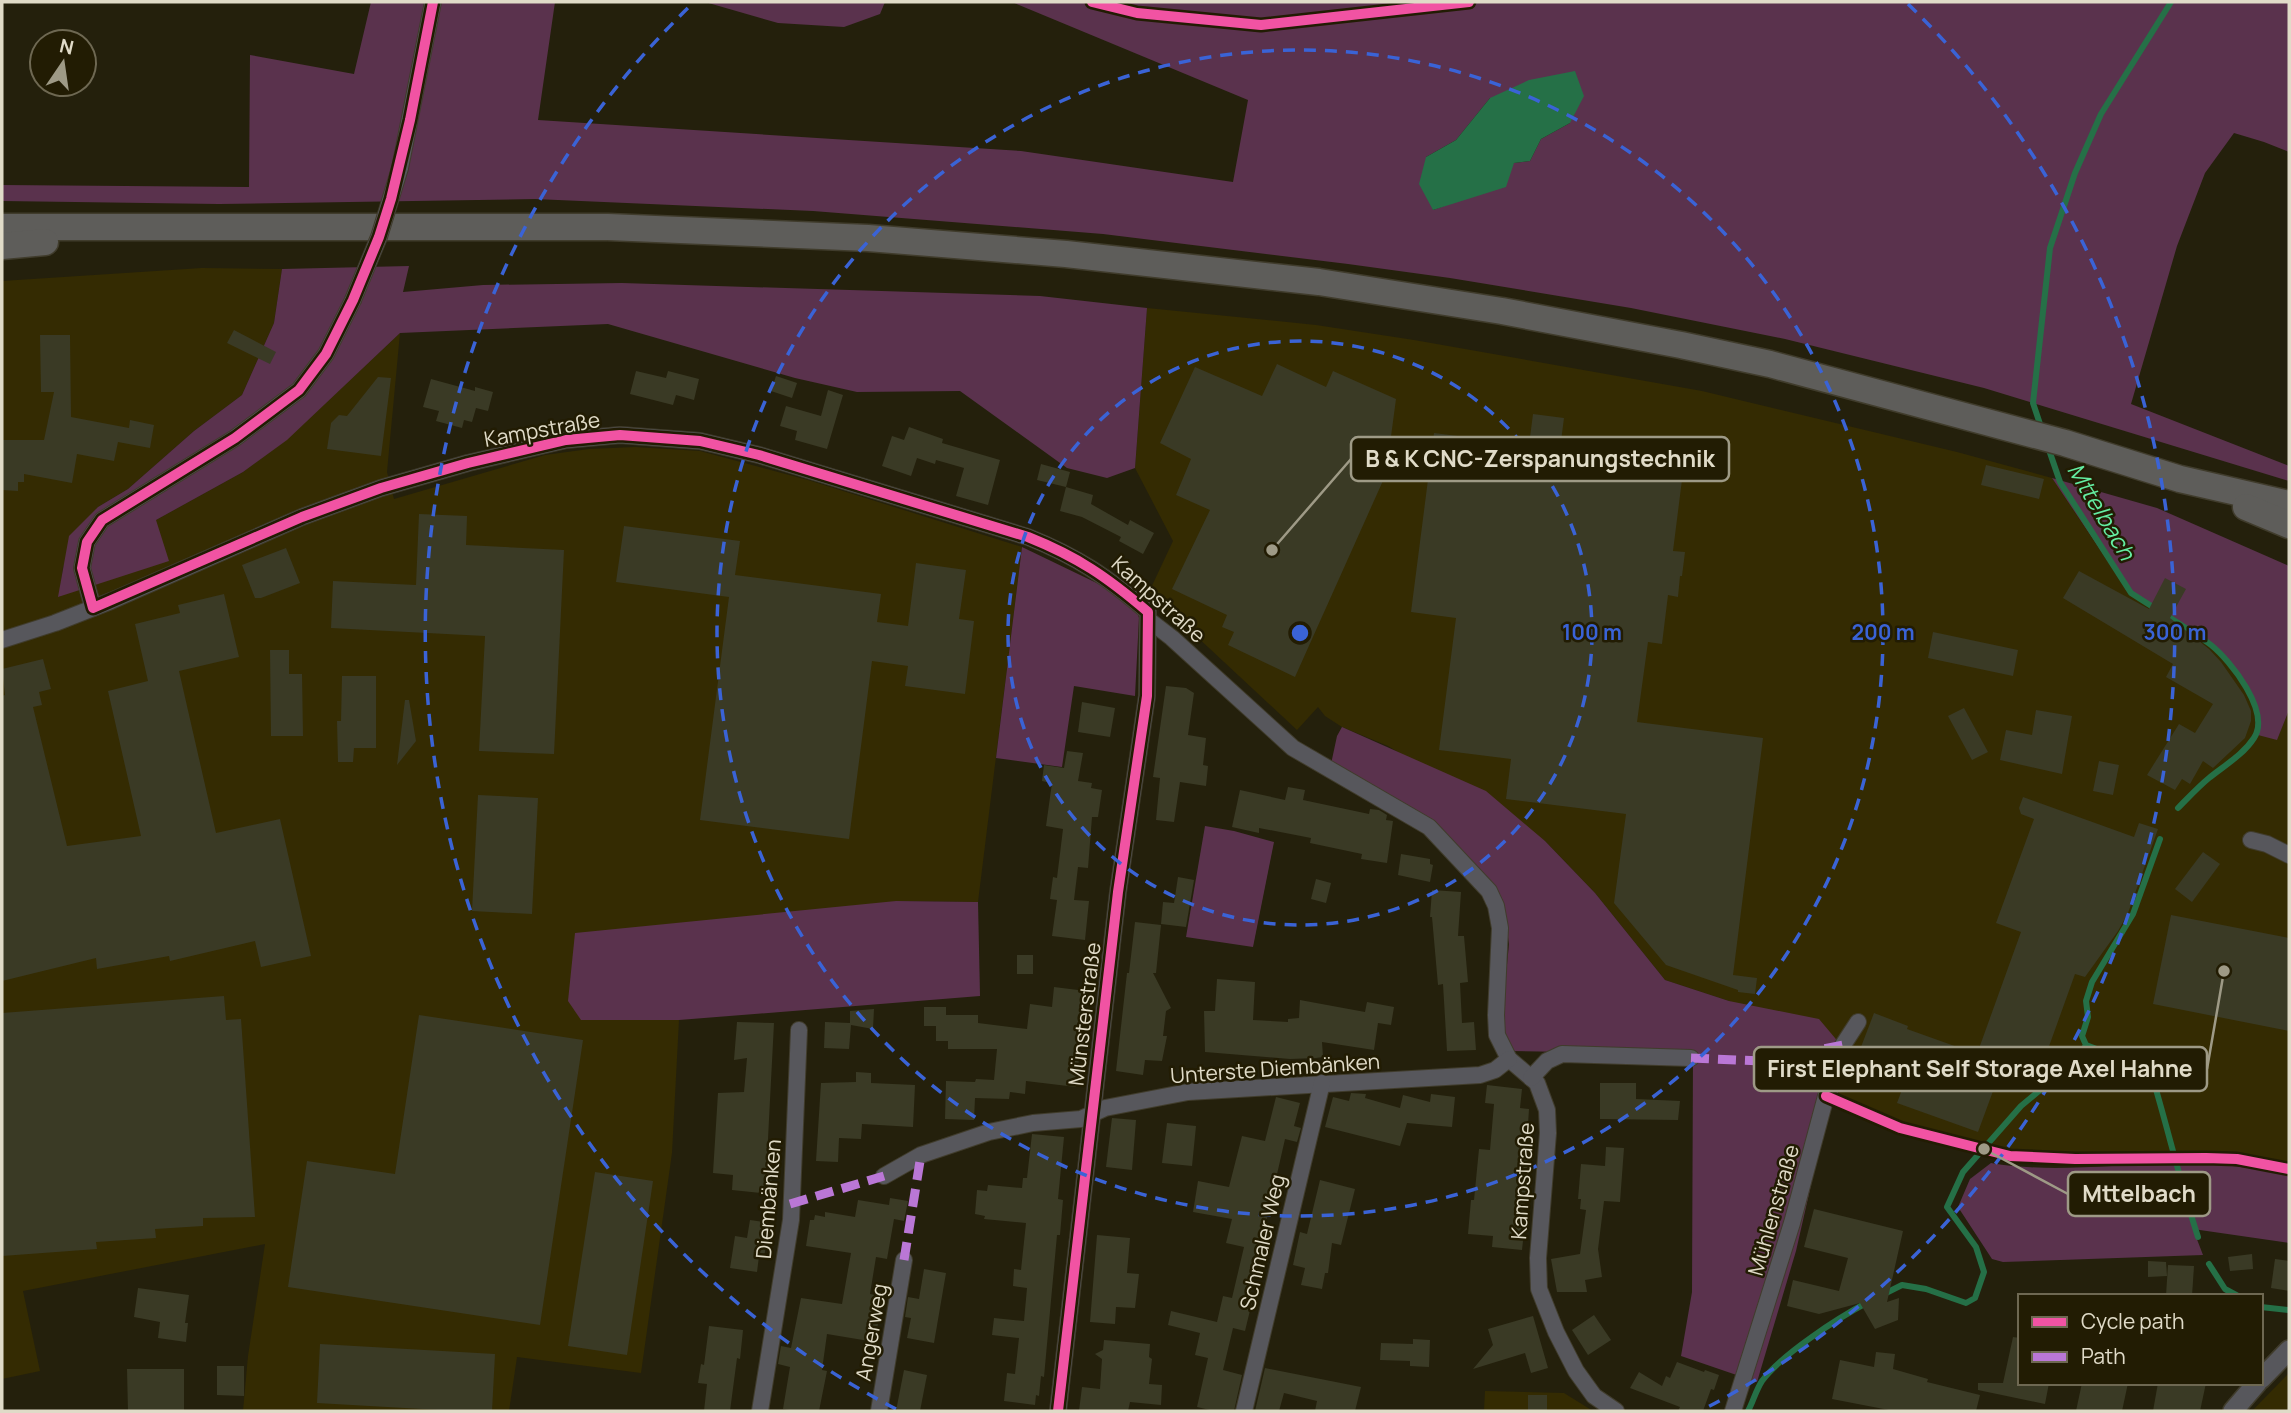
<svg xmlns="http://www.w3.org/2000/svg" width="2291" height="1413" font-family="Manrope,sans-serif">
	<rect width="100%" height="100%" fill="#24200c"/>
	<g fill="#342b02">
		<polygon points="202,268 282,269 274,323 242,395 194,431 128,489 98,507 63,567 59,597 156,520 243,472 286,440 400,333 387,472 394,499 545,455 589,449 635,447 700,451 808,480 1022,547 978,902 896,901 581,1019 679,1020 672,1153 641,1373 517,1357 509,1411 243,1411 248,1356 265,1244 23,1291 40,1371 2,1379 2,281"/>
		<polygon points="1147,308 1316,325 1414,340 1702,391 1957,452 2052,478 2130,594 2211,646 2240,678 2254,706 2256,722 2255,734 2277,739 2289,710 2289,1167 2236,1157 2161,1155 2076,1158 1985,1152 1901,1127 1837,1095 1851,1057 1729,1001 1665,980 1595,893 1545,841 1388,746 1342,727 1325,716 1318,707 1297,730 1149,592 1173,541 1135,468"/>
		<polygon points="2289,1373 2289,1411 2252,1411"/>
		<polygon points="1485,1391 1564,1393 1593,1411 1484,1411"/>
	</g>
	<g fill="#5a324d" fill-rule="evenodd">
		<path d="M371,2H555L538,120L1021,151L1233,182L1248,100L1012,2H2289V152L2264,142L2234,133L2205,173L2177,246L2131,404L2289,466V481L1984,388L1785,339L1631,308L1450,278L1348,264L1103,234L813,211L535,199L219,204L2,201V185L249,187L250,55L354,74ZM1490,98L1570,123L1541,139L1530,161L1514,163L1452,203L1433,210L1426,157L1456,140Z"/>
		<polygon points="705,2 885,2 880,14 844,27 778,23"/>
		<polygon points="409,266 403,292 483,285 622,283 1040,296 1147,308 1135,468 1107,478 1067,468 960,391 857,392 795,378 608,324 400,333 287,440 243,472 156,520 169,561 58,597 69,536 98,507 128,489 194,431 242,395 274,323 282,269"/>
		<polygon points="2052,478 2157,508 2289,566 2289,710 2277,740 2254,734 2256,722 2254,706 2240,678 2211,646 2130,594"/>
		<polygon points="1022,547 1105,587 1138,614 1139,618 1135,696 1074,686 1062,767 996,758"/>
		<polygon points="1342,727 1486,791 1545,841 1595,893 1665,980 1729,1001 1819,1019 1851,1057 1837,1095 1831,1097 1796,1251 1757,1382 1681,1356 1692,1292 1693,1054 1511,1051 1501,1025 1509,944 1505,916 1465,857 1331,764 1337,736"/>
		<polygon points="1205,826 1234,831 1274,842 1253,947 1186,937"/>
		<polygon points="896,901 978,902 980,996 679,1020 581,1020 568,1001 575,933"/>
		<path d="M1991,1163C2049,1173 2109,1165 2167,1163C2210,1162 2247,1167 2289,1175V1243L2193,1229L2203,1255L2003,1262L1992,1259L1958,1207L1970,1179Z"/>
	</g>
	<polygon fill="#257047" points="1575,71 1584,96 1570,123 1541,139 1530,161 1514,163 1506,187 1433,210 1419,184 1426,157 1456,140 1490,98 1529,80"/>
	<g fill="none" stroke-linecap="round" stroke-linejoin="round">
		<g stroke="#257047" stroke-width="6">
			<polyline points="2042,430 2033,403 2050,248 2075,173 2101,114 2171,2"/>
			<polyline points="2048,447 2060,482 2131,593 2156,609"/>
			<path d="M2166,615C2180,625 2197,634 2211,645C2231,661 2271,712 2254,738C2243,755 2225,765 2209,778C2198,787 2188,798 2178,808"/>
			<path d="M2086,1045L2150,1069C2167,1125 2180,1182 2198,1237"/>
			<polyline points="2209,1264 2225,1289 2238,1296"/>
			<polyline points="1884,1294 1902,1285 1926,1289 1966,1303 1975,1298 1984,1272 1976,1247 1947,1207 1963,1172 2021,1106 2077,1059 2086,1045 2082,1036 2088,1017 2086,1001 2092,982 2133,914 2160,839"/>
			<polyline points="2261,1307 2289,1310"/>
			<path d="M1748,1411C1753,1402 1756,1390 1762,1381C1782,1354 1838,1318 1868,1302"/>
		</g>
	</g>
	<g fill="#3a3a25">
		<polygon points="234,330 276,352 270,364 227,343"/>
		<polygon points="40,335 70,335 71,417 129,428 130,420 154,425 150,448 118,442 114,461 77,454 72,483 24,474 24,482 18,482 18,491 2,490 2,440 44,440 54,392 41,392"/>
		<polygon points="1277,364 1326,387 1333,371 1396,399 1386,474 1295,677 1228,645 1234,632 1222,627 1227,615 1172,589 1210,510 1176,495 1191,459 1160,443 1195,367 1262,396"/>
		<polygon points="636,371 666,378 668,371 699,379 694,400 676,395 673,405 630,394"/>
		<polygon points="776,376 797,383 792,398 771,391"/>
		<polygon points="378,377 391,378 381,456 327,449 331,423 339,415 347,416"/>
		<polygon points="431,379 475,391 475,387 493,392 488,411 476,408 472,422 464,420 462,428 436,421 439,411 423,407"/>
		<polygon points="828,390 843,395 827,449 795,440 797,431 780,426 786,406 821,416"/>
		<polygon points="1533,414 1564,418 1560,449 1684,464 1673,551 1685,552 1682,576 1680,576 1678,597 1668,595 1662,644 1648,642 1637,722 1763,738 1733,975 1757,978 1755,994 1738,992 1738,990 1666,965 1614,903 1626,814 1506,799 1511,759 1439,750 1456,618 1411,612 1434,433 1529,445"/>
		<polygon points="909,427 943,439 942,443 1000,460 988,505 956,496 964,468 936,460 935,464 917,458 911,476 882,466 892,436 904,440"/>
		<polygon points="1041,464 1070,472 1066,487 1037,480"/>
		<polygon points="1986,465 2044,479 2039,499 1981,485"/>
		<polygon points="1066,487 1093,495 1091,504 1128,525 1130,520 1154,533 1143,554 1119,541 1121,537 1082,517 1060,511"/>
		<polygon points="419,514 467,516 466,545 564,550 554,754 479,751 485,636 331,628 333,581 416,585"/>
		<polygon points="624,526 740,541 735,575 881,594 877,622 908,626 916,563 966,570 959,619 974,621 965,694 905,686 908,666 872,661 849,839 700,820 729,597 616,582"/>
		<polygon points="286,548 300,583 261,598 255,598 242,565"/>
		<polygon points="2079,571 2149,609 2165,578 2186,589 2170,618 2209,649 2221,662 2244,695 2251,711 2251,721 2245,738 2213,768 2203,761 2190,784 2182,779 2175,790 2147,775 2179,724 2195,733 2213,704 2166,677 2173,664 2063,598"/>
		<polygon points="224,594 239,657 179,671 216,833 280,819 311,956 261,967 255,941 170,961 169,956 97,969 96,958 2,981 2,696 5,695 2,669 43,659 51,689 39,692 42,705 33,707 67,846 141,836 108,691 148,681 135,624 180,613 178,605"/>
		<polygon points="1933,632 2018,650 2013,676 1928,658"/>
		<polygon points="270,650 289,650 289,674 302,674 303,736 271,736"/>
		<polygon points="342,676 376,676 376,748 354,748 353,762 338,762 337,721 341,721"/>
		<polygon points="1166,686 1186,688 1194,693 1188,735 1206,738 1203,765 1208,766 1206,786 1180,782 1174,822 1156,820 1160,778 1153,777"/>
		<polygon points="405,700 409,700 416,741 397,765"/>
		<polygon points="1082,702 1115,708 1110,737 1078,732"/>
		<polygon points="1964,708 1988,752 1972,760 1948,716"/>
		<polygon points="2036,710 2072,716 2062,774 2000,760 2006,730 2032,735"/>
		<polygon points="1067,751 1083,753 1078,781 1092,783 1091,788 1102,790 1098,817 1092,817 1088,868 1078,867 1074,900 1089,901 1085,940 1052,936 1057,900 1050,899 1053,877 1057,878 1063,829 1046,826 1052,783 1042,781 1044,765 1064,768"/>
		<polygon points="2099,761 2119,765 2113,795 2093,791"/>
		<polygon points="1288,787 1305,790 1303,800 1369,814 1370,809 1379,810 1387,815 1386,820 1393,821 1387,863 1361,859 1362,854 1310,843 1311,838 1259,828 1259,833 1232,827 1240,790 1285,800"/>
		<polygon points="478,795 538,798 532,914 472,911"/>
		<polygon points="2023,797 2134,837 2139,823 2158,829 2128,913 2118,931 2085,977 2075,974 2038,1077 2003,1064 1978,1132 1897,1103 1906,1079 1856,1060 1874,1013 1908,1026 1907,1029 1977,1054 2021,932 1996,923 2034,819 2021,814 2019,808"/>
		<polygon points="2203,852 2220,864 2192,902 2175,889"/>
		<polygon points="1401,854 1430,859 1430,864 1433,865 1430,882 1398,875"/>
		<polygon points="1178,877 1194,880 1186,927 1161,924 1163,902 1174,903"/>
		<polygon points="1316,879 1331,883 1326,903 1311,899"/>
		<polygon points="1432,890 1461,892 1458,936 1464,936 1468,982 1460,983 1462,1023 1474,1022 1476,1050 1447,1051 1443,984 1438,985 1432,917 1430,917"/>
		<polygon points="2171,915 2289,938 2289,1031 2153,1004"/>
		<polygon points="1135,922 1161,925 1156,973 1153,973 1171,1008 1166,1011 1163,1036 1167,1036 1162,1061 1145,1060 1143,1075 1116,1071 1127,973 1129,973"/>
		<rect x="1017" y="955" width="16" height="19"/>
		<polygon points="1217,979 1255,982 1253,1020 1288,1022 1288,1019 1299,1018 1300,1000 1365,1012 1367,1002 1394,1007 1391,1025 1378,1023 1374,1050 1322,1042 1323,1057 1316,1058 1290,1059 1205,1052 1204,1011 1215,1011"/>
		<polygon points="1054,987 1086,991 1076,1087 1026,1081 1025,1094 1010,1092 1009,1099 975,1098 974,1120 945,1119 946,1081 975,1082 976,1079 994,1080 997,1049 948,1049 948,1041 936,1041 936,1026 924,1026 924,1007 946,1007 946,1015 978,1015 978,1023 1027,1029 1030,1004 1052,1007"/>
		<polygon points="224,996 226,1020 241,1019 255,1217 203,1218 203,1226 155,1229 156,1238 96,1242 97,1249 2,1256 2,1013"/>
		<polygon points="874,1009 873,1029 851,1025 849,1049 824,1048 825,1022 850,1023 850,1011"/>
		<polygon points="419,1015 583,1040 540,1325 288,1287 307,1161 395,1174"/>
		<polygon points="737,1022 774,1023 766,1177 779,1185 761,1193 732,1190 733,1175 713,1173 718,1093 744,1092 747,1058 734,1060"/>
		<polygon points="856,1072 871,1073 871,1083 915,1085 913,1127 862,1124 861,1139 839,1138 838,1162 816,1161 821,1083 856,1082"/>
		<polygon points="1600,1083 1636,1083 1636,1099 1680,1101 1678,1120 1600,1119"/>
		<polygon points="1487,1085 1522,1089 1520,1108 1529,1109 1526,1156 1531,1156 1524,1212 1526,1213 1522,1250 1492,1247 1493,1236 1468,1234 1471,1200 1474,1200 1479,1149 1490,1150 1494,1104 1485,1103"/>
		<polygon points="1351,1093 1366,1094 1365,1098 1400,1108 1403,1095 1430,1102 1431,1094 1455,1097 1452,1127 1407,1123 1400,1146 1325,1127 1333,1097 1349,1101"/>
		<polygon points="1276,1097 1300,1103 1294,1126 1301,1128 1297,1142 1285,1139 1255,1271 1249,1302 1252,1302 1245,1331 1233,1328 1223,1370 1242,1375 1234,1411 1214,1411 1197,1407 1208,1358 1195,1355 1200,1333 1168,1325 1171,1311 1217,1322 1223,1296 1232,1298 1244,1247 1226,1243 1232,1219 1193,1212 1198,1181 1229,1187 1242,1136 1265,1141"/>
		<polygon points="1112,1118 1136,1120 1132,1170 1106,1167"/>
		<polygon points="1167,1123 1196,1126 1192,1166 1162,1163"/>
		<polygon points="1032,1134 1064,1137 1058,1199 1063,1200 1060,1235 1057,1235 1044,1377 1041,1376 1039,1396 1036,1395 1035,1405 1004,1401 1007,1373 1015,1374 1019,1338 992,1335 994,1318 1024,1321 1027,1288 1013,1286 1014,1269 1021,1270 1026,1223 984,1219 985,1216 975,1214 977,1190 987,1191 988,1185 1022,1188 1023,1178 1027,1178"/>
		<polygon points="1606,1147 1624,1148 1620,1202 1604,1201 1598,1249 1602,1277 1585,1280 1587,1292 1557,1292 1551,1259 1580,1254 1586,1210 1580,1209 1581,1199 1578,1199 1581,1164 1605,1166"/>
		<polygon points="595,1172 653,1181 627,1355 568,1346"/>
		<polygon points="1320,1180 1355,1189 1341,1245 1332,1243 1328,1273 1325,1273 1322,1289 1301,1285 1305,1268 1293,1265 1300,1232 1307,1234"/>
		<polygon points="890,1198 908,1201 904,1221 894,1219 887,1259 876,1257 870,1294 875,1295 874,1303 881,1305 875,1342 827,1334 822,1370 827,1371 819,1411 797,1411 783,1409 790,1367 778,1364 781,1346 791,1348 801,1298 842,1304 851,1253 806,1246 810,1220 814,1220 815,1215 825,1217 825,1212 855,1217 858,1200 889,1205"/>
		<polygon points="1814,1209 1903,1231 1887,1302 1899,1298 1898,1320 1875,1329 1860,1303 1819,1314 1787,1306 1793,1280 1839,1291 1848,1258 1804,1247"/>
		<polygon points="750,1220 770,1223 764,1257 759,1256 757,1272 730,1268 735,1236 747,1238"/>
		<polygon points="1097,1235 1130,1238 1127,1273 1139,1274 1135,1308 1116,1307 1115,1324 1090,1322"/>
		<polygon points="2252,1254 2253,1269 2230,1271 2228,1257"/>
		<polygon points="2275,1259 2289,1261 2289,1291 2271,1288"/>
		<polygon points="2148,1261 2166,1262 2167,1276 2148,1277"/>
		<polygon points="2168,1265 2194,1266 2192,1296 2166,1296"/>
		<polygon points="924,1269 946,1273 934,1343 907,1338 911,1318 905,1317 908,1297 919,1299"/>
		<polygon points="138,1288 189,1295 185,1323 188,1323 186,1342 158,1338 160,1322 134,1317"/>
		<polygon points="1594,1315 1611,1340 1588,1355 1572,1330"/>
		<polygon points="1533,1316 1548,1368 1531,1373 1525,1353 1473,1369 1493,1345 1488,1329"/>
		<polygon points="709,1326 743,1330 740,1359 737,1358 730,1411 704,1411 707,1384 698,1383 701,1364 704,1365"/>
		<polygon points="2013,1337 2020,1338 2020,1383 2049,1383 2045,1404 1978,1390 1978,1383 2003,1383"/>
		<polygon points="1413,1339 1430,1340 1429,1367 1410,1366 1410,1361 1380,1360 1381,1343 1413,1344"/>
		<polygon points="1104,1340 1150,1344 1149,1357 1152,1359 1149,1384 1162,1385 1161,1405 1130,1402 1128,1411 1079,1411 1082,1387 1100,1389 1102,1359 1095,1354 1103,1350"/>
		<polygon points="320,1344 495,1354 492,1411 457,1411 317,1403"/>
		<polygon points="1876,1352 1895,1354 1893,1369 1928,1379 1927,1382 1980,1395 1976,1411 1894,1411 1832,1399 1840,1360 1874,1367"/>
		<polygon points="1677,1362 1704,1372 1705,1370 1719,1375 1714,1390 1711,1389 1703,1411 1678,1411 1680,1407 1630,1388 1639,1372 1662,1386 1666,1376 1670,1378"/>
		<polygon points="217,1366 244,1366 244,1396 217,1395"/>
		<polygon points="1265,1368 1361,1387 1355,1411 1315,1411 1317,1401 1284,1393 1279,1411 1255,1411"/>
		<polygon points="127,1369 184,1369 184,1411 128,1411"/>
		<polygon points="904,1370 927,1375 920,1411 896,1411"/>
		<polygon points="2082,1383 2128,1383 2122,1411 2076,1411"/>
		<polygon points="2158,1383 2206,1383 2200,1411 2153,1411"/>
		<rect x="1528" y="1395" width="19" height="16"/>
	</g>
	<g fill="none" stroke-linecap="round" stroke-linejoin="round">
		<defs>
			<g id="minor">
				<polyline points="400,168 433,2"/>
				<polyline points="93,608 82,568 87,542 102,520 235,438 299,390 326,354 353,300"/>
				<polyline points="1150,621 1172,638 1293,748 1429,827 1489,891 1496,906 1500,928 1496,1015 1497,1035 1509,1059 1537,1083 1547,1110 1548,1133 1538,1258 1539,1289 1556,1332 1576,1371 1594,1396 1616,1411"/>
				<path d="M2,640L55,623L111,601L302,517L381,488L468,463L566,440L620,435L700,441L759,455L1028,537C1078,557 1107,577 1148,612L1147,696L1118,892L1058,1411"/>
				<polyline points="2251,840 2267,844 2289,855"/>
				<polyline points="1531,1078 1547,1061 1562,1054 1691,1058"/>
				<polyline points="884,1176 921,1155 989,1132 1033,1123 1081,1119 1105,1108 1188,1092 1480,1075 1495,1070 1509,1059"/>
				<polyline points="760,1411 791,1220 799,1030"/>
				<polyline points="879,1411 904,1260"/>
				<polyline points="1244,1411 1322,1083"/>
				<polyline points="1733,1411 1792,1223 1826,1096 1843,1045 1858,1022"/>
			</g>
			<g id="tertiary">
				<polyline points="2261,1379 2289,1350"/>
				<polyline points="2233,1411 2257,1383"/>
			</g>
			<g id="trunk">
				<polyline points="2,227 608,227 868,238 1066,254 1319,282 1502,311 1681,345 1770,364 2065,443 2180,479 2289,504"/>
				<polyline points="2,246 45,242"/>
				<polyline points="2246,507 2289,525"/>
			</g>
		</defs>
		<use href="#minor" stroke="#403c2c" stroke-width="18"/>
		<use href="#tertiary" stroke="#403c2c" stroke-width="22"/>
		<use href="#trunk" stroke="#403c2c" stroke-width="29"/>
		<use href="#minor" stroke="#57575c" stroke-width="16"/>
		<use href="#tertiary" stroke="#57575c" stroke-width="19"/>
		<use href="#trunk" stroke="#5e5d5a" stroke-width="26"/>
		<defs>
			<polyline id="minor-bridge" points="353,300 379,237 400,168"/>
		</defs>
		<use href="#minor-bridge" stroke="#403c2c" stroke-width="18" stroke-linecap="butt"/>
		<use href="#minor-bridge" stroke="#57575c" stroke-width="16"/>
		<g stroke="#ba77d6" stroke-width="9" stroke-dasharray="18 9" stroke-linecap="butt">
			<polyline points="1691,1058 1762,1061 1843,1045"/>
			<polyline points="790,1204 884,1176"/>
			<polyline points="904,1260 921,1155"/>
		</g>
		<defs>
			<g id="cycleway">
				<path d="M433,2L410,120L391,199L379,237L353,300L326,354L299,390L235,438L102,520L87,542L82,568L93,608L302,517L381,488L468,463L566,440L620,435L700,441L759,455L1028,537C1078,557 1107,577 1148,612L1147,696L1118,892L1058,1411"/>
				<polyline points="1092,2 1137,13 1261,25 1469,2"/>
				<polyline points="1826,1096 1900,1128 2010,1156 2075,1159 2206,1158 2237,1159 2289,1169"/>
			</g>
		</defs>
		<use href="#cycleway" stroke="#221c03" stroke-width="15"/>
		<use href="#cycleway" stroke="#f153a3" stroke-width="10"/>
	</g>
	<g fill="none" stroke="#3a63d6" stroke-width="3.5" stroke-dasharray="12 9">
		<circle cx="1300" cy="633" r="292"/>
		<circle cx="1300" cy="633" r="583"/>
		<path d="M896 1409A875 875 0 0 1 692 4M1908 4A875 875 0 0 1 1704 1409"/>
	</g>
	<g text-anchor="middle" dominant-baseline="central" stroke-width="5" stroke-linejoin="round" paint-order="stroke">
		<g font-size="21" fill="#e0dbc8" stroke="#221c03">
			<text transform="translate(542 429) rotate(-10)">Kampstraße</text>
			<text transform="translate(1159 599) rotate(42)">Kampstraße</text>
			<text transform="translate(1084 1014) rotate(-83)">Münsterstraße</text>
			<text transform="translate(1275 1068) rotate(-4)">Unterste Diembänken</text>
			<text transform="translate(1522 1181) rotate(-86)">Kampstraße</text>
			<text transform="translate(768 1199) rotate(-85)">Diembänken</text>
			<text transform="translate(1773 1210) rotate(-74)">Mühlenstraße</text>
			<text transform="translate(1262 1242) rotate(-77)">Schmaler Weg</text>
			<text transform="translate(871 1332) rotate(-80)">Angerweg</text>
		</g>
		<g font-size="23" font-style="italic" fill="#64eda2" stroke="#221c03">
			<text transform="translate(2102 511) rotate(59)">Mttelbach</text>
		</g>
	</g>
	<circle cx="1300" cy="633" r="10" fill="#3a63d6" stroke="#221c03" stroke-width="3.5"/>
	<g font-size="21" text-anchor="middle" font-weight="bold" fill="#3a63d6" stroke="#221c03" stroke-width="5" stroke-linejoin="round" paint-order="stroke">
		<text x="1592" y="640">100 m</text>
		<text x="1883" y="640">200 m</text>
		<text x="2175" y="640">300 m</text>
	</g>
	<path fill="none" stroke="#9e9a86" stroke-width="2.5" d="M1272 550L1351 459M2224 971L2207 1069M1984 1149L2068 1194"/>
	<g fill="#9e9a86" stroke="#221c03" stroke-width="2.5">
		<circle cx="1272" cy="550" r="7"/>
		<circle cx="2224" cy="971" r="7"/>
		<circle cx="1984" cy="1149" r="7"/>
	</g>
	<g fill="#221c03" stroke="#9e9a86" stroke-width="2.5">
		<rect x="1351" y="437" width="378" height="44" rx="7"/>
		<rect x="1754" y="1047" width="453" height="44" rx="7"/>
		<rect x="2068" y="1172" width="142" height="44" rx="7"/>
	</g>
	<g font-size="23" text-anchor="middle" font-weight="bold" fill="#e0dbc8">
		<text x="1540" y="467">B &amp; K CNC-Zerspanungstechnik</text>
		<text x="1980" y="1077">First Elephant Self Storage Axel Hahne</text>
		<text x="2139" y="1202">Mttelbach</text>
	</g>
	<rect width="2291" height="1413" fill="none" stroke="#e0dbc8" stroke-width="7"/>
	<rect x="2018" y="1294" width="245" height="91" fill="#221c03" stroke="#6e6852" stroke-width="2"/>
	<rect x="2032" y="1317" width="35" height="10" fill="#f153a3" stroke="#6e6852" stroke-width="2"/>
	<text x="2081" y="1329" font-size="21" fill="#e0dbc8">Cycle path</text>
	<rect x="2032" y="1352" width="35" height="10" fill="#ba77d6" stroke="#6e6852" stroke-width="2"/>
	<text x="2081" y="1364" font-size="21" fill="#e0dbc8">Path</text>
	<g transform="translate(63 63) rotate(13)"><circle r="33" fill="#221c03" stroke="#6e6852" stroke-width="2"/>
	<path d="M0-5L12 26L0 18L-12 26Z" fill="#9e9a86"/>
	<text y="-10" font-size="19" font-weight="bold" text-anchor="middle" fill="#e0dbc8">N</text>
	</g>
</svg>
